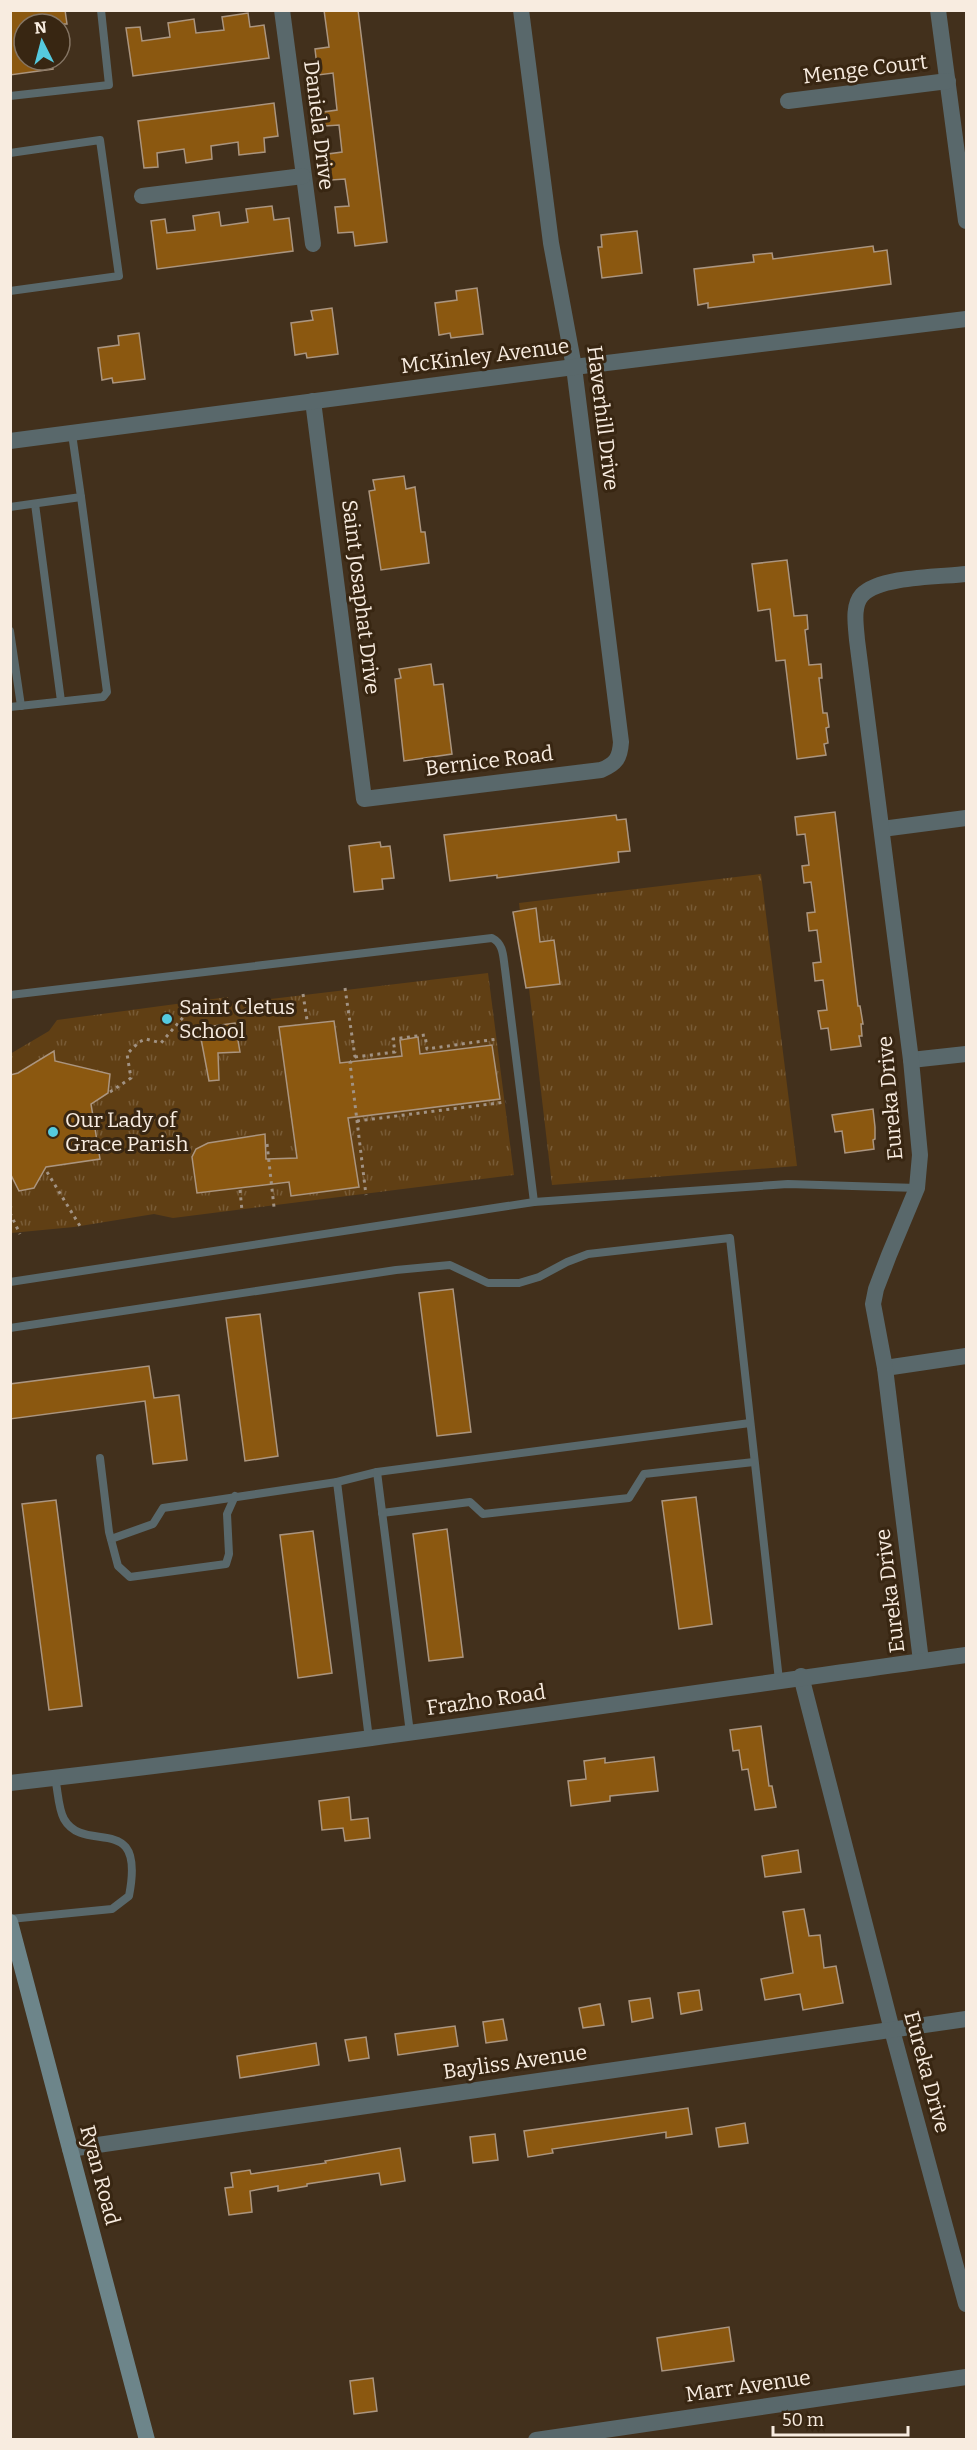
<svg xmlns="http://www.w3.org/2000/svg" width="977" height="2450" font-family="Bitter,serif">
	<defs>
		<pattern id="grass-tufts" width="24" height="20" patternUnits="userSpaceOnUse" patternTransform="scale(1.5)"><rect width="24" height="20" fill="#603f14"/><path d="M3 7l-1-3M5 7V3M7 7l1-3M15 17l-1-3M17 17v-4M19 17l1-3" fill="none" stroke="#785b36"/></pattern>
	</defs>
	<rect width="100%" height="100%" fill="#42301c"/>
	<g fill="url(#grass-tufts)">
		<polygon points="761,874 797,1166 552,1185 519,903"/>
		<polygon points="488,973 514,1175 173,1218 154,1214 74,1227 11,1233 10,1054 49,1031 57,1020 228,997 229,1004"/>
	</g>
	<g fill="#8b5810" stroke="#ab957f" stroke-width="1.5">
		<polygon points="10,10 65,10 67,24 24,24 24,60 52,60 53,69 10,75"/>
		<polygon points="324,10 358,10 387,242 355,246 353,232 338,233 335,207 349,206 345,179 331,180 328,154 342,152 339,125 325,126 323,112 337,110 333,73 318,75 315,49 329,47"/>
		<polygon points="248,13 250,27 264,25 269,58 133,76 126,28 140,27 142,41 170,37 168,23 194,19 196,33 224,30 222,17"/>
		<polygon points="274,103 278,136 264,138 265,152 239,155 238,142 211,146 212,159 186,163 184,149 157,153 158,167 144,168 138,121"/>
		<polygon points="272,206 274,220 289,218 293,251 157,269 151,221 165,219 167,233 195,230 193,216 219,212 221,226 248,222 246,209"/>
		<polygon points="637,231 642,273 602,278 598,247 602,247 601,235"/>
		<polygon points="873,246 874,252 887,250 891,284 708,308 708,303 698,305 694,269 754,262 753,255 772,253 773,259"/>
		<polygon points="477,288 483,334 451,338 450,333 439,335 435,303 457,300 456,291"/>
		<polygon points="332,308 338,354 307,358 306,353 295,355 291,323 313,320 311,311"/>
		<polygon points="139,333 145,379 113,383 112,378 102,380 98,348 119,345 118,336"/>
		<polygon points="404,476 406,489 415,487 421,532 425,532 429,563 381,570 369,491 375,490 373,480"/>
		<polygon points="787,560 794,616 807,615 808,629 805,630 809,665 821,664 822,678 819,678 823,713 827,713 829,727 826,728 828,743 824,744 826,755 797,759 785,660 776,661 770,609 758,611 752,564"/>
		<polygon points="431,664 434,685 443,684 452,754 404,761 395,679 401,678 399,669"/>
		<polygon points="835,812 858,1006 860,1006 863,1024 861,1024 862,1036 859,1036 861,1046 831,1050 828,1028 821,1029 818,1011 827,1010 823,980 815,981 813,963 821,962 817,930 809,931 807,913 815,912 811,882 804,883 802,866 809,865 805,834 797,835 795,817"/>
		<polygon points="616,815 617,820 626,819 630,851 618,852 619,862 497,878 497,875 450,881 444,835"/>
		<polygon points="380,842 381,847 390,846 394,878 382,879 383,889 354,892 349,846"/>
		<polygon points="536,908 540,942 554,940 560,984 526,988 513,912"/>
		<polygon points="334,1021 340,1063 402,1056 400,1040 418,1037 420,1054 492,1045 500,1099 348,1118 359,1187 291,1196 289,1182 197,1193 192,1157 196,1149 208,1143 265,1134 266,1159 297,1158 279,1027"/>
		<polygon points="235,1023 240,1052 218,1053 219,1080 209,1081 199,1028"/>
		<polygon points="54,1051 55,1061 110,1074 108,1093 91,1104 100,1159 46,1167 34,1188 19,1191 10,1173 10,1075 18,1073"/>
		<polygon points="873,1109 875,1127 875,1139 873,1140 874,1149 845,1153 842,1131 835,1132 832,1115"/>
		<polygon points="453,1289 471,1432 437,1436 419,1293"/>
		<polygon points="260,1314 278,1456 245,1461 226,1318"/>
		<polygon points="149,1366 154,1398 179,1395 187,1460 153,1464 145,1401 10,1419 10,1384"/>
		<polygon points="696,1497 712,1624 679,1629 662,1501"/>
		<polygon points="56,1500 82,1706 49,1710 22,1504"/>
		<polygon points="447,1529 463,1657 429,1661 413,1534"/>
		<polygon points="313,1531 332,1673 298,1678 280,1535"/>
		<polygon points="761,1726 769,1786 772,1786 776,1807 755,1810 748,1769 742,1770 739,1750 733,1751 730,1730"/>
		<polygon points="654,1757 658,1791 610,1796 610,1801 571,1806 568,1781 586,1779 584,1761 605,1758 605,1763"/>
		<polygon points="349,1797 351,1820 368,1818 370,1838 345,1841 343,1828 322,1830 319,1801"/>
		<polygon points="798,1850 801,1872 765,1877 762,1856"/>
		<polygon points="804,1909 809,1936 820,1935 824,1968 836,1966 843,2003 803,2010 800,1994 765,2000 761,1979 793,1973 783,1912"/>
		<polygon points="699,1990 702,2010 681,2014 678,1993"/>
		<polygon points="650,1998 653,2018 632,2022 629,2001"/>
		<polygon points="600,2004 604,2025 583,2028 579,2008"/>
		<polygon points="503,2019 507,2040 486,2043 483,2022"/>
		<polygon points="455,2026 458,2046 398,2055 395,2034"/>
		<polygon points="366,2037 369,2058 349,2061 345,2040"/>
		<polygon points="316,2043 319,2065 240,2078 237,2056"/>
		<polygon points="688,2108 692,2134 666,2138 666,2132 552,2149 553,2153 528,2157 524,2131"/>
		<polygon points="745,2123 748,2143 719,2147 716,2128"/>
		<polygon points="495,2134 498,2160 473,2163 470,2137"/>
		<polygon points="400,2148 405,2181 381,2185 379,2173 307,2184 307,2186 278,2191 278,2186 250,2191 252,2212 229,2215 225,2188 233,2187 231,2173 250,2170 251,2174 326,2163 325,2161"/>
		<polygon points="729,2327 734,2361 662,2371 657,2338"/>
		<polygon points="373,2378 377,2411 354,2414 350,2381"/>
	</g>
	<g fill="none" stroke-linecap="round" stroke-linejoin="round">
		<g stroke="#a19283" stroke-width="3" stroke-dasharray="3 4.5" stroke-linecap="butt">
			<polyline points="345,988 355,1057 350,1063 366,1195"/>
			<polyline points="303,994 307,1020"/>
			<polyline points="355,1057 395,1052 393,1039 425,1035 427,1049 497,1039"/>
			<polyline points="110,1092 131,1078 127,1054 139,1042 146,1039 161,1043 191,1008"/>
			<polyline points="357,1121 506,1102"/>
			<polyline points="267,1144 274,1207"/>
			<polyline points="47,1172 80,1226"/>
			<polyline points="240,1190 242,1211"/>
			<polyline points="10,1213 20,1234"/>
		</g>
		<g stroke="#59686b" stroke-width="8">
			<polyline points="10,96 109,85 101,10"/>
			<polyline points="10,153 100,140 119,276 10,291"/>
			<polyline points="35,504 61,701"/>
			<polyline points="10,507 81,497 72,434"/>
			<polyline points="10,631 21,706"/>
			<polyline points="10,707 103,697 107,692 81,497"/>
			<path d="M10,995L492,938C504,944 503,957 505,969L534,1202"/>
			<polyline points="10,1282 534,1202 788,1184 917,1188"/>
			<polyline points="10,1328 396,1270 450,1265 488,1283 519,1283 539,1277 567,1262 588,1254 730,1238 779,1680"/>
			<polyline points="100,1458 109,1532 118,1566 130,1577 226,1564 229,1554 227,1514 235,1496"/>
			<polyline points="337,1482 377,1472"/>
			<polyline points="382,1513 470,1502 483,1514 629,1498 644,1474 754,1462"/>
			<polyline points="111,1539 153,1524 163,1508 337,1482 369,1739"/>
			<polyline points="410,1733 377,1472 750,1423"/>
			<path d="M10,1919L112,1909L129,1896C146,1809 85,1856 64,1819C58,1808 58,1790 55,1778"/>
		</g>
		<g stroke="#59686b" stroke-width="16">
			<polyline points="282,10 313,244"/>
			<polyline points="938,10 966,221"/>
			<polyline points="788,101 948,81"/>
			<polyline points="142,196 303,176"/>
			<path d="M313,401L364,799L601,770C616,764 620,758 621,742L574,367L551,243L521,10"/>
			<polyline points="10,441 574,367 966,319"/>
			<polyline points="882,829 966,818"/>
			<polyline points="911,1060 966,1054"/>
			<polyline points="885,1368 966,1356"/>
			<path d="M921,1661L885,1368L873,1304L876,1289L889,1255L917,1188L920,1155L911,1060L857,640C856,626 852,606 862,595C880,576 941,577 966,574"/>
			<polyline points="801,1676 892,2030 966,2304"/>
			<path d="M10,1783C330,1747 648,1699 966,1655"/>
			<polyline points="70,2149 966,2019"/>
			<polyline points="536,2440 966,2377"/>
		</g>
		<polyline stroke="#6d858a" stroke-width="16" points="10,1922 147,2440"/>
	</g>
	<g fill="#55cadf" stroke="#382612" stroke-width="2">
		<circle cx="167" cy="1019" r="6"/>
		<circle cx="53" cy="1132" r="6"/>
	</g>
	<g text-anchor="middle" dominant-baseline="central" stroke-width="6" stroke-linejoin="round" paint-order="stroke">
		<g font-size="21" fill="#f8ece0" stroke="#382612">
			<text transform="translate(865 69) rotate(-7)">Menge Court</text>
			<text transform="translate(319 125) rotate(83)">Daniela Drive</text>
			<text transform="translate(485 356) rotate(-7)">McKinley Avenue</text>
			<text transform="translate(603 418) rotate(83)">Haverhill Drive</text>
			<text transform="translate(361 597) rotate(83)">Saint Josaphat Drive</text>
			<text transform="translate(489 761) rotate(-7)">Bernice Road</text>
			<text transform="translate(890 1098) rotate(-95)">Eureka Drive</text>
			<text transform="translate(890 1591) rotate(-97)">Eureka Drive</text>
			<text transform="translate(486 1700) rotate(-8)">Frazho Road</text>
			<text transform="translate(515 2062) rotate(-8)">Bayliss Avenue</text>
			<text transform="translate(927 2072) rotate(75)">Eureka Drive</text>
			<text transform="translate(100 2175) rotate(75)">Ryan Road</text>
			<text transform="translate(748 2386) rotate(-8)">Marr Avenue</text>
		</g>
		<g font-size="21" fill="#f8ece0" stroke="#382612" text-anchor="start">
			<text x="179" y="1007">Saint Cletus<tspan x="179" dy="24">School</tspan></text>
			<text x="65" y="1120">Our Lady of<tspan x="65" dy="24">Grace Parish</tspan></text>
		</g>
	</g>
	<rect width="977" height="2450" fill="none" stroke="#f8ece0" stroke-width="24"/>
	<g transform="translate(42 42) rotate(354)"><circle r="28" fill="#382612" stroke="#857564" stroke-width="1.5"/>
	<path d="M0-4.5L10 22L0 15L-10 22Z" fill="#55cadf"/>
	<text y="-9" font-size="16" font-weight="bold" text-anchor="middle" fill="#f8ece0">N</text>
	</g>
	<path d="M773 2426v9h135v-9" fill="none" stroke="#f8ece0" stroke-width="3"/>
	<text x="782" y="2426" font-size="18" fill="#f8ece0" stroke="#382612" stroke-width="4.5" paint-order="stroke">50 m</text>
</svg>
